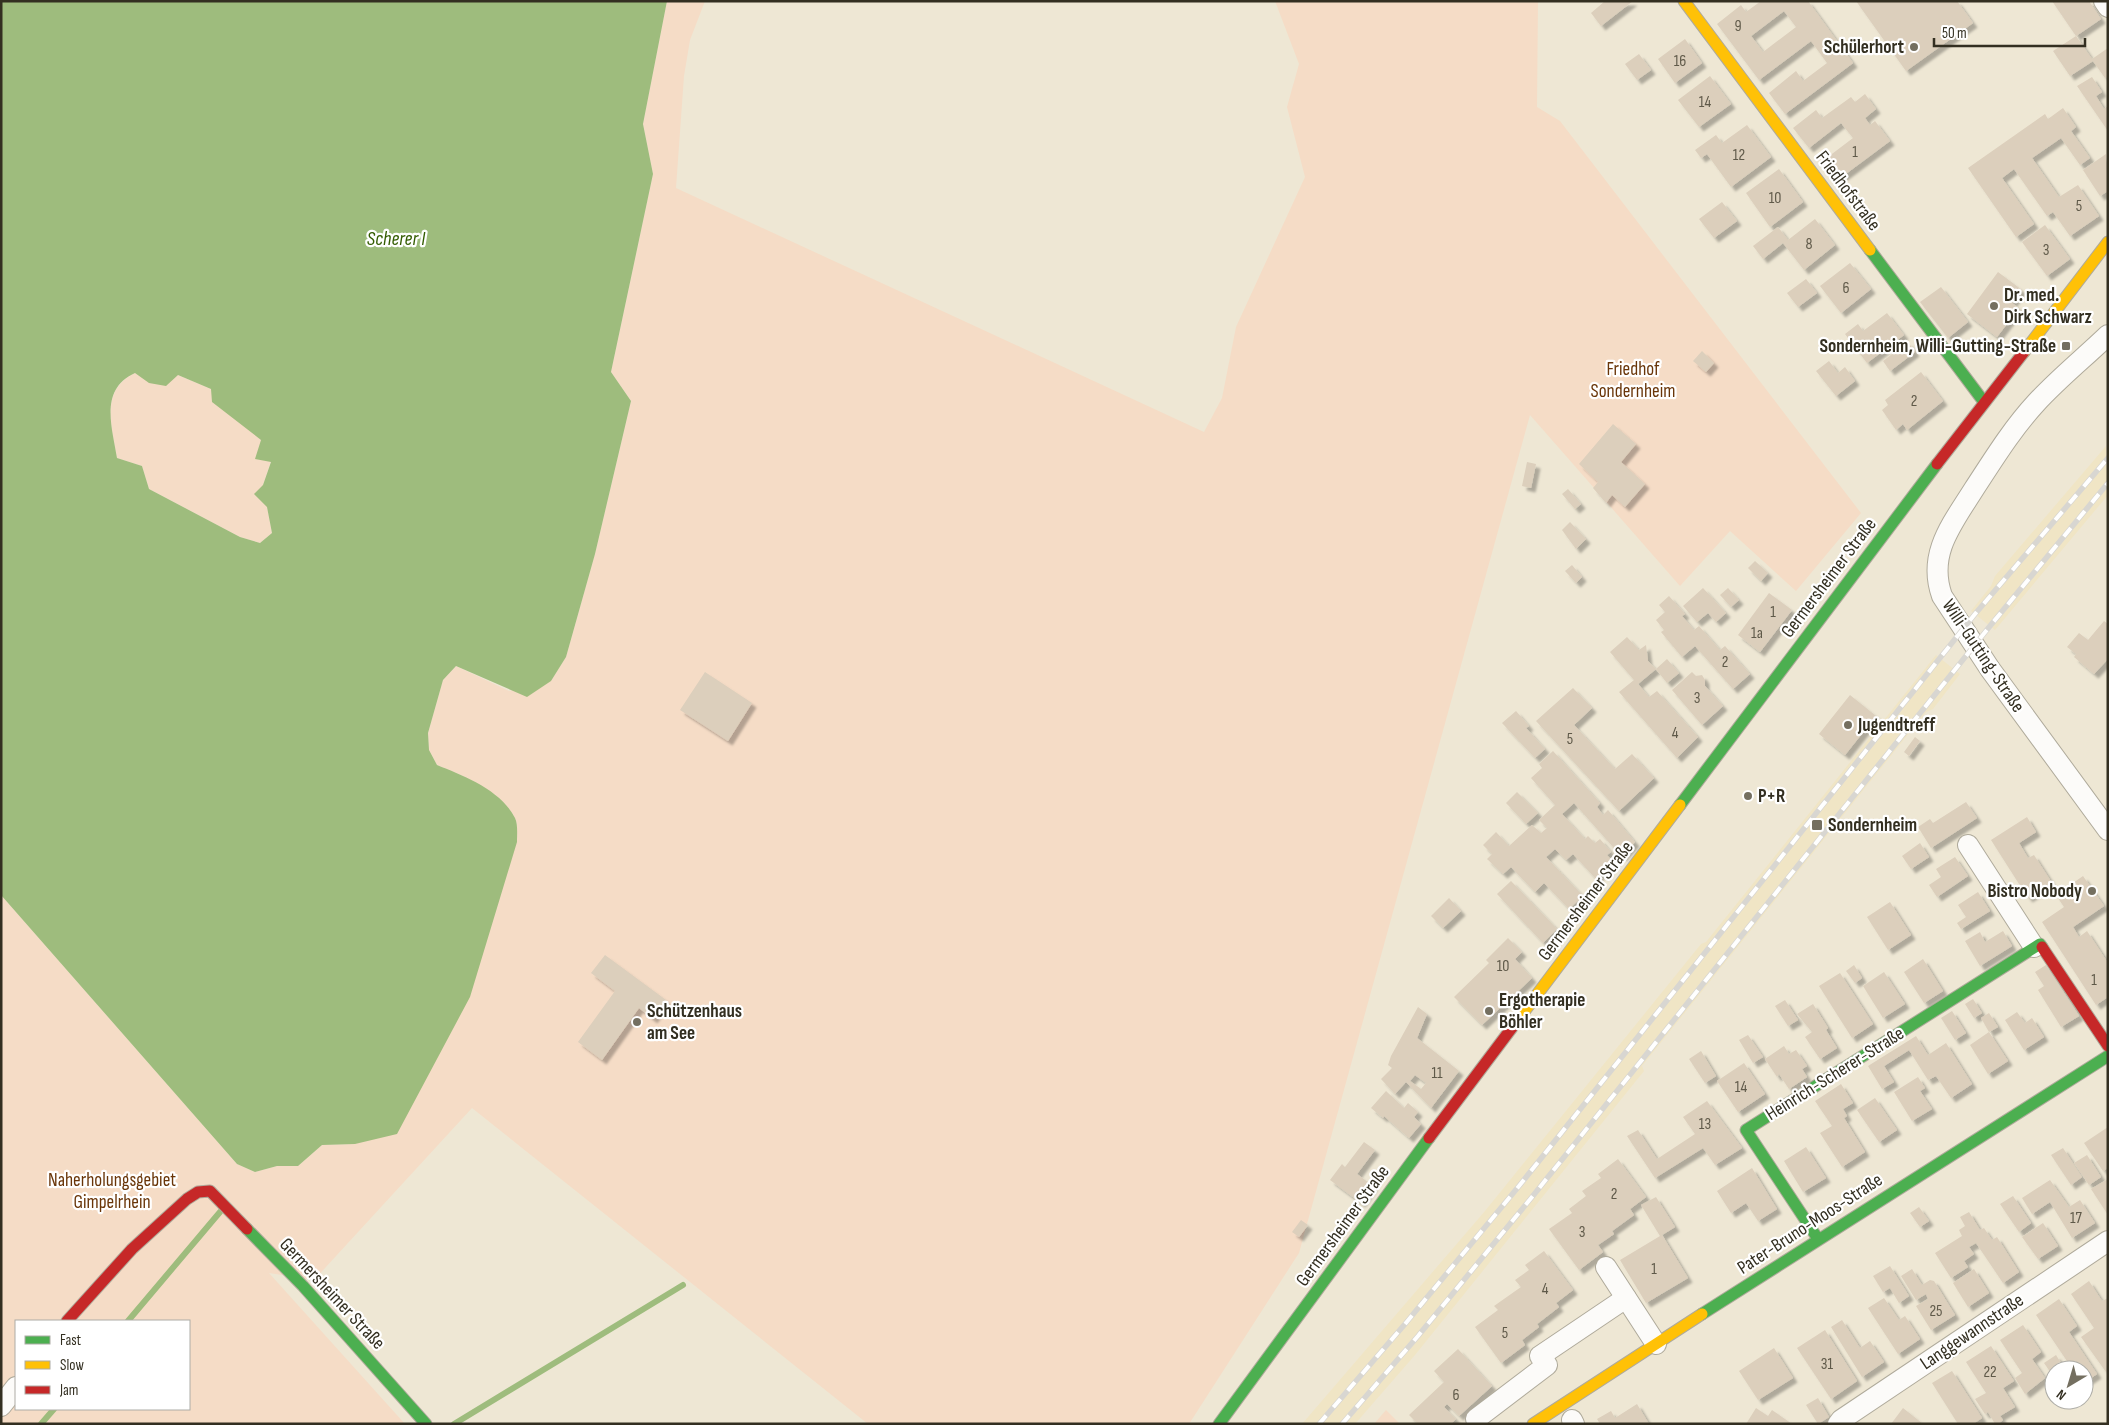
<svg xmlns="http://www.w3.org/2000/svg" width="2109" height="1425" font-family="'Sofia Sans Condensed',sans-serif">
	<defs>
		<filter id="shadow"><feDropShadow dx="4.5" dy="4.5" stdDeviation="1" flood-color="#0004"/></filter>
	</defs>
	<rect width="100%" height="100%" fill="#eee7d4"/>
	<g fill="#f0e5c5">
		<polygon points="2106,446 2108,495 1995,630 1971,611 1991,586 1995,576"/>
		<polygon points="1936,655 1960,674 1933,709 1926,712 1642,1066 1644,1071 1415,1355 1355,1424 1302,1424 1485,1211 1701,944 1706,942"/>
	</g>
	<g fill="#f5dcc6" fill-rule="evenodd">
		<path d="M667,1H705L690,40L684,76L676,188L1204,432L1222,398L1236,327L1305,177L1287,107L1299,64L1275,1H1538L1537,107L1560,121L1861,513L1796,591L1730,531L1680,586L1530,415L1299,1253L1189,1424H868L472,1108L314,1280L269,1273L405,1424H1V895L237,1164L255,1172L277,1166H298L322,1145L355,1144L517,842C517,835 518,824 515,818C501,791 464,776 437,765L429,750L428,733L443,680L456,666L509,691L551,681L566,657L595,554L631,401L611,372L653,174L643,124ZM16,1321H189V1409H16Z"/>
		<path d="M135,373L178,375L211,389L261,440L271,461L263,485L272,533L260,543L240,537L149,489L142,466L117,458C112,426 99,391 135,373Z"/>
		<polygon points="1386,1410 1400,1424 1374,1424"/>
	</g>
	<path fill="#9ebc7d" fill-rule="evenodd" d="M1,1H667L643,124L653,174L611,372L631,401L595,554L566,657L551,681L527,697L456,666L443,680L428,733L429,750L437,765C464,776 501,790 515,818C518,824 517,835 517,842L470,997L397,1134L355,1144L322,1145L298,1166H277L255,1172L237,1164L1,895ZM135,373L149,383L166,386L178,375L211,389L212,402L261,440L255,459L271,462L263,485L254,494L267,507L272,533L260,543L240,537L149,489L142,466L117,458C112,427 99,389 135,373Z"/>
	<g fill="none" stroke-linecap="round" stroke-linejoin="round">
		<g stroke="#9ebc7d" stroke-width="6">
			<polyline points="128,1321 220,1212"/>
			<polyline points="41,1424 54,1409"/>
			<polyline points="454,1424 683,1285"/>
		</g>
	</g>
	<g fill="#dccfbc" fill-rule="evenodd" filter="url(#shadow)">
		<polygon points="1605,1 1633,1 1601,26 1591,13"/>
		<path d="M1761,1H1808L1853,63L1785,114L1769,93L1796,71L1803,81L1827,63L1811,41L1759,80L1717,24L1741,5L1746,12ZM1784,11L1796,27L1763,52L1751,36Z"/>
		<polygon points="1856,1 1957,1 1973,23 1906,71"/>
		<polygon points="2052,1 2089,1 2101,19 2076,36"/>
		<polygon points="2076,36 2092,59 2108,48 2108,76 2105,78 2093,61 2070,76 2053,51"/>
		<polygon points="1685,39 1702,63 1675,83 1658,59"/>
		<polygon points="1639,54 1651,70 1637,80 1625,64"/>
		<polygon points="1710,76 1731,104 1699,127 1678,100"/>
		<polygon points="2092,77 2102,92 2096,96 2104,109 2108,106 2108,131 2077,86"/>
		<polygon points="1865,94 1876,109 1865,118 1870,125 1875,121 1890,141 1835,182 1820,163 1853,138 1841,123 1809,148 1793,128 1816,110 1822,118 1851,97 1855,102"/>
		<polygon points="2063,108 2076,127 2071,131 2090,158 2080,165 2061,138 2032,158 2059,197 2078,185 2099,216 2070,236 2053,212 2047,216 2014,169 2002,178 2034,224 2016,237 1968,168 2045,114 2048,119"/>
		<polygon points="1747,125 1771,157 1731,187 1707,154 1701,158 1695,150 1716,135 1722,143"/>
		<polygon points="2106,154 2108,191 2100,196 2083,170"/>
		<polygon points="1779,169 1803,202 1770,227 1746,193"/>
		<polygon points="1722,202 1737,221 1714,238 1699,219"/>
		<polygon points="1815,219 1835,245 1804,270 1783,243 1763,259 1753,246 1778,227 1788,240"/>
		<polygon points="2045,225 2070,259 2047,276 2022,242"/>
		<polygon points="1850,263 1871,289 1841,313 1820,286"/>
		<polygon points="1998,272 2022,290 2012,303 2019,308 1997,337 1967,314"/>
		<polygon points="1806,279 1817,293 1798,307 1787,293"/>
		<polygon points="1941,287 1968,322 1948,338 1920,302"/>
		<polygon points="1887,313 1904,335 1867,363 1845,334 1858,324 1863,331"/>
		<polygon points="1908,342 1915,352 1890,371 1883,361"/>
		<polygon points="1702,351 1714,363 1706,372 1693,361"/>
		<polygon points="1829,361 1838,373 1845,367 1855,381 1836,396 1816,371"/>
		<polygon points="1921,372 1943,401 1907,430 1903,424 1896,430 1882,410 1888,405 1885,400"/>
		<polygon points="1613,424 1636,444 1621,462 1645,484 1625,507 1612,495 1606,503 1593,488 1598,482 1579,464"/>
		<polygon points="1527,462 1536,464 1531,488 1522,486"/>
		<polygon points="1568,489 1581,504 1575,509 1562,494"/>
		<polygon points="1570,522 1586,539 1576,549 1562,530"/>
		<polygon points="1755,561 1768,573 1761,581 1748,568"/>
		<polygon points="1572,565 1582,577 1576,583 1565,571"/>
		<polygon points="1703,588 1726,613 1716,622 1708,613 1697,622 1683,606"/>
		<polygon points="1728,588 1739,600 1731,607 1720,595"/>
		<polygon points="1769,593 1792,610 1760,652 1738,635"/>
		<polygon points="1669,596 1685,614 1682,616 1694,630 1699,626 1720,650 1725,646 1750,674 1733,689 1695,646 1682,657 1661,632 1664,630 1656,620 1665,612 1659,605"/>
		<polygon points="2104,621 2108,624 2108,659 2094,674 2074,657 2076,654 2067,647 2079,633 2088,640"/>
		<polygon points="1627,637 1639,650 1646,645 1648,661 1656,669 1638,684 1649,697 1657,691 1698,737 1677,758 1619,692 1634,680 1610,652"/>
		<polygon points="1667,659 1679,673 1667,683 1656,669"/>
		<polygon points="705,672 752,703 728,741 680,710"/>
		<polygon points="1692,672 1696,676 1702,675 1705,680 1705,686 1723,706 1702,725 1672,690"/>
		<polygon points="1573,688 1592,708 1574,725 1615,769 1632,754 1654,778 1619,811 1536,721"/>
		<polygon points="1850,695 1876,716 1845,755 1819,734"/>
		<polygon points="1516,711 1529,726 1526,728 1545,749 1535,758 1502,723"/>
		<polygon points="1915,737 1920,741 1909,756 1904,752"/>
		<polygon points="1553,751 1600,803 1597,807 1603,815 1608,810 1635,842 1622,857 1574,803 1562,814 1585,839 1588,836 1595,843 1600,839 1611,852 1607,855 1613,862 1596,879 1573,854 1566,860 1555,849 1546,857 1583,896 1569,909 1544,883 1535,892 1511,867 1503,874 1487,859 1492,854 1483,845 1496,832 1509,846 1532,825 1541,833 1547,828 1539,820 1555,805 1531,778 1542,768 1539,764"/>
		<polygon points="1517,792 1538,813 1526,824 1506,803"/>
		<polygon points="1966,802 1977,818 1931,848 1918,827 1930,819 1933,823"/>
		<polygon points="2027,817 2036,832 2019,843 2028,858 2034,855 2052,883 2028,898 1991,840"/>
		<polygon points="1920,843 1929,857 1911,869 1902,856"/>
		<polygon points="1955,857 1968,876 1937,897 1929,885 1941,877 1936,869"/>
		<polygon points="2083,876 2104,906 2073,927 2079,937 2087,931 2108,963 2108,997 2096,1005 2042,922 2064,907 2056,895"/>
		<polygon points="1511,881 1557,929 1543,943 1497,894"/>
		<polygon points="1978,892 1990,911 1961,929 1957,923 1966,917 1958,905"/>
		<polygon points="1449,898 1461,911 1443,928 1431,916"/>
		<polygon points="1890,902 1911,935 1888,950 1867,917"/>
		<polygon points="2003,931 2012,946 1980,966 1965,941 1980,932 1985,942"/>
		<polygon points="1508,938 1522,952 1515,959 1532,978 1482,1025 1454,997 1489,963 1486,960"/>
		<polygon points="605,955 666,1000 653,1019 639,1008 602,1060 578,1042 615,991 591,973"/>
		<polygon points="1923,959 1943,991 1924,1003 1904,972"/>
		<polygon points="1854,965 1862,978 1855,983 1846,971"/>
		<polygon points="2046,965 2079,1016 2061,1027 2038,990 2044,986 2035,972"/>
		<polygon points="1884,972 1905,1004 1883,1018 1863,986"/>
		<polygon points="1840,973 1873,1024 1852,1038 1819,986"/>
		<polygon points="1973,999 1982,1013 1974,1018 1965,1004"/>
		<polygon points="1785,1000 1798,1020 1788,1026 1775,1006"/>
		<polygon points="1813,1004 1828,1028 1826,1030 1837,1048 1820,1059 1805,1037 1812,1032 1797,1014"/>
		<path d="M1418,1007L1427,1014L1417,1038L1459,1071L1431,1108L1406,1082L1395,1094L1381,1079L1392,1068L1388,1065L1391,1056ZM1415,1075L1426,1083L1421,1089L1410,1081Z"/>
		<polygon points="1952,1011 1966,1033 1955,1040 1941,1018"/>
		<polygon points="2017,1012 2025,1023 2032,1018 2044,1037 2024,1050 2005,1020"/>
		<polygon points="1989,1013 1998,1027 1989,1032 1981,1018"/>
		<polygon points="1989,1032 2008,1061 1988,1074 1970,1045"/>
		<polygon points="1748,1035 1763,1057 1753,1063 1739,1040"/>
		<polygon points="1916,1036 1928,1055 1946,1043 1972,1084 1951,1098 1936,1076 1928,1080 1909,1050 1884,1066 1894,1082 1882,1089 1868,1066"/>
		<polygon points="1784,1046 1789,1054 1796,1050 1807,1066 1802,1069 1807,1077 1789,1089 1779,1074 1777,1077 1765,1059"/>
		<polygon points="1701,1051 1716,1076 1705,1083 1689,1059"/>
		<polygon points="1744,1063 1765,1094 1738,1112 1717,1081"/>
		<polygon points="1918,1077 1925,1088 1920,1091 1932,1109 1912,1121 1894,1092"/>
		<polygon points="1841,1084 1853,1103 1843,1109 1847,1116 1844,1118 1865,1152 1842,1167 1820,1133 1832,1126 1815,1101"/>
		<polygon points="1386,1091 1404,1108 1408,1103 1418,1112 1414,1117 1421,1124 1409,1138 1384,1116 1383,1118 1371,1108"/>
		<polygon points="1875,1098 1897,1130 1879,1142 1857,1110"/>
		<polygon points="1707,1101 1742,1148 1715,1165 1703,1148 1655,1178 1627,1136 1638,1130 1657,1159 1695,1134 1683,1117"/>
		<polygon points="2108,1127 2108,1168 2103,1171 2084,1143"/>
		<polygon points="1364,1142 1375,1150 1357,1174 1373,1186 1361,1203 1330,1180 1342,1164 1345,1167"/>
		<polygon points="1806,1147 1826,1178 1803,1192 1784,1161"/>
		<polygon points="2063,1148 2082,1177 2071,1185 2051,1155"/>
		<polygon points="2087,1155 2101,1177 2089,1185 2074,1163"/>
		<polygon points="1618,1159 1646,1197 1630,1209 1634,1215 1612,1231 1614,1234 1598,1245 1603,1252 1579,1270 1549,1229 1572,1213 1569,1209 1586,1196 1582,1191 1601,1178 1598,1174"/>
		<polygon points="1752,1168 1777,1209 1758,1221 1746,1203 1731,1213 1717,1191"/>
		<polygon points="2108,1179 2108,1215 2091,1189"/>
		<polygon points="2050,1180 2069,1207 2080,1200 2095,1223 2072,1238 2050,1202 2032,1214 2022,1198"/>
		<polygon points="2013,1196 2031,1223 2019,1232 2000,1204"/>
		<polygon points="1656,1197 1675,1227 1662,1235 1688,1278 1646,1303 1620,1260 1660,1236 1641,1205"/>
		<polygon points="1919,1207 1929,1221 1920,1227 1910,1213"/>
		<polygon points="1969,1212 1980,1230 1984,1228 1992,1240 1997,1237 2019,1272 2003,1283 1976,1243 1969,1247 1974,1254 1964,1261 1968,1267 1951,1278 1935,1253 1962,1236 1959,1230 1965,1226 1960,1217"/>
		<polygon points="1301,1220 1308,1225 1299,1237 1292,1232"/>
		<polygon points="2043,1223 2058,1246 2038,1259 2022,1237"/>
		<polygon points="1544,1251 1573,1290 1556,1303 1559,1307 1537,1324 1539,1327 1522,1340 1525,1345 1501,1363 1475,1327 1498,1310 1494,1306 1521,1287 1515,1280 1529,1270 1525,1265"/>
		<polygon points="1890,1266 1909,1296 1899,1303 1890,1288 1883,1292 1873,1276"/>
		<polygon points="1912,1269 1922,1285 1930,1280 1934,1281 1955,1315 1931,1330 1916,1306 1928,1299 1926,1294 1916,1300 1901,1276"/>
		<polygon points="1974,1269 1989,1293 1968,1307 1953,1283"/>
		<polygon points="2089,1281 2102,1301 2108,1298 2108,1371 2106,1372 2081,1337 2094,1328 2071,1294"/>
		<polygon points="1884,1298 1899,1320 1905,1316 1920,1339 1898,1354 1868,1308"/>
		<polygon points="2059,1299 2077,1326 2069,1332 2097,1374 2084,1383 2084,1370 2073,1370 2036,1315"/>
		<polygon points="1842,1320 1860,1348 1870,1341 1884,1362 1862,1377 1831,1327"/>
		<polygon points="2023,1325 2041,1352 2032,1359 2045,1378 2025,1394 2015,1378 2022,1373 2000,1340"/>
		<polygon points="1825,1330 1857,1381 1831,1399 1797,1348"/>
		<polygon points="1991,1346 2014,1381 2003,1388 2015,1407 2000,1416 2003,1420 1998,1424 1995,1424 1988,1412 1985,1414 1975,1399 1986,1393 1966,1362"/>
		<polygon points="1774,1348 1793,1378 1758,1400 1739,1371"/>
		<polygon points="1458,1349 1492,1386 1459,1416 1447,1404 1444,1407 1456,1419 1451,1424 1418,1424 1409,1415 1444,1382 1434,1371"/>
		<polygon points="2056,1355 2064,1368 2054,1370 2053,1376 2044,1363"/>
		<polygon points="1952,1371 1982,1418 1973,1424 1958,1424 1932,1383"/>
		<polygon points="1818,1398 1829,1417 1818,1424 1806,1405"/>
		<polygon points="1637,1404 1649,1424 1600,1424 1597,1419 1611,1411 1615,1418"/>
		<polygon points="1756,1408 1768,1416 1772,1410 1792,1424 1746,1424"/>
		<polygon points="1903,1408 1923,1424 1891,1424"/>
	</g>
	<g fill="none" stroke-linecap="round" stroke-linejoin="round">
		<defs>
			<g id="street">
				<polyline points="2104,1 2108,7"/>
				<path d="M2108,335C2084,358 2058,379 2036,403C2012,429 1993,460 1974,489C1952,524 1927,554 1942,596L1990,669L2108,830"/>
				<polyline points="1968,845 2034,947"/>
				<polyline points="1606,1267 1656,1344"/>
				<polyline points="1,1406 16,1387"/>
				<polyline points="1476,1419 1547,1365 1540,1356 1626,1298"/>
				<polyline points="1572,1420 1574,1424"/>
				<polyline points="1838,1424 1841,1420 2108,1241"/>
			</g>
			<g id="fast">
				<polyline points="1870,250 1984,402"/>
				<polyline points="1680,805 1937,464"/>
				<polyline points="247,1229 303,1286 426,1424"/>
				<polyline points="1818,1239 1746,1130 2040,944 2042,947"/>
				<polyline points="1702,1314 2108,1056"/>
				<polyline points="1219,1424 1429,1138"/>
			</g>
			<g id="slow">
				<polyline points="1684,1 1870,250"/>
				<polyline points="2024,352 2108,242"/>
				<polyline points="1517,1021 1680,805"/>
				<polyline points="1533,1424 1702,1314"/>
			</g>
			<g id="jam">
				<polyline points="1937,464 2024,352"/>
				<polyline points="2042,947 2108,1046"/>
				<polyline points="1429,1138 1517,1021"/>
				<polyline points="67,1321 132,1249 187,1199 198,1192 210,1191 247,1229"/>
			</g>
		</defs>
		<use href="#street" stroke="#afaa9b" stroke-width="22"/>
		<use href="#fast" stroke="#afaa9b" stroke-width="13"/>
		<use href="#slow" stroke="#afaa9b" stroke-width="13"/>
		<use href="#jam" stroke="#afaa9b" stroke-width="13"/>
		<use href="#street" stroke="#fcfbf9" stroke-width="20"/>
		<use href="#fast" stroke="#4caf50" stroke-width="11"/>
		<use href="#slow" stroke="#ffc107" stroke-width="11"/>
		<use href="#jam" stroke="#c62828" stroke-width="11"/>
		<defs>
			<g id="rail">
				<polyline points="1319,1424 1405,1324 1519,1186 1975,614 2108,458"/>
				<polyline points="1342,1424 1418,1336 1532,1197 1990,626 2108,483"/>
			</g>
		</defs>
		<use href="#rail" stroke="#d8d6d1" stroke-width="5.5"/>
		<use href="#rail" stroke="#fff" stroke-width="4" stroke-dasharray="11" stroke-linecap="butt"/>
	</g>
	<g fill="#746f60" stroke="#fff" stroke-width="2">
		<circle cx="1914" cy="47" r="5"/>
		<circle cx="1994" cy="306" r="5"/>
		<rect x="2061" y="341" width="10" height="10" rx="2.5"/>
		<circle cx="1848" cy="725" r="5"/>
		<circle cx="1748" cy="796" r="5"/>
		<rect x="1811" y="819" width="12" height="12" rx="2.5"/>
		<circle cx="2092" cy="891" r="5"/>
		<circle cx="1489" cy="1011" r="5"/>
		<circle cx="637" cy="1022" r="5"/>
	</g>
	<g text-anchor="middle" dominant-baseline="central" stroke-width="4.5" stroke-linejoin="round" paint-order="stroke">
		<g font-size="16" fill="#5f5949">
			<text x="1738" y="26">9</text>
			<text x="1680" y="61">16</text>
			<text x="1705" y="102">14</text>
			<text x="1855" y="152">1</text>
			<text x="1739" y="155">12</text>
			<text x="1775" y="198">10</text>
			<text x="2079" y="206">5</text>
			<text x="1809" y="244">8</text>
			<text x="2046" y="250">3</text>
			<text x="1846" y="288">6</text>
			<text x="1914" y="401">2</text>
			<text x="1773" y="612">1</text>
			<text x="1757" y="633">1a</text>
			<text x="1725" y="662">2</text>
			<text x="1697" y="698">3</text>
			<text x="1675" y="733">4</text>
			<text x="1570" y="739">5</text>
			<text x="1503" y="966">10</text>
			<text x="2094" y="980">1</text>
			<text x="1437" y="1073">11</text>
			<text x="1741" y="1087">14</text>
			<text x="1705" y="1124">13</text>
			<text x="1614" y="1194">2</text>
			<text x="2076" y="1218">17</text>
			<text x="1582" y="1232">3</text>
			<text x="1654" y="1269">1</text>
			<text x="1545" y="1289">4</text>
			<text x="1936" y="1311">25</text>
			<text x="1505" y="1333">5</text>
			<text x="1827" y="1364">31</text>
			<text x="1990" y="1372">22</text>
			<text x="1456" y="1395">6</text>
		</g>
		<g font-size="19" font-weight="bold" fill="#332f21" stroke="#fff" text-anchor="start">
			<text x="1904" y="47" text-anchor="end">Schülerhort</text>
			<text x="2004" y="295">Dr. med.<tspan x="2004" dy="22">Dirk Schwarz</tspan></text>
			<text x="2056" y="346" text-anchor="end">Sondernheim, Willi-Gutting-Straße</text>
			<text x="1858" y="725">Jugendtreff</text>
			<text x="1758" y="796">P+R</text>
			<text x="1828" y="825">Sondernheim</text>
			<text x="2082" y="891" text-anchor="end">Bistro Nobody</text>
			<text x="1499" y="1000">Ergotherapie<tspan x="1499" dy="22">Böhler</tspan></text>
			<text x="647" y="1011">Schützenhaus<tspan x="647" dy="22">am See</tspan></text>
		</g>
		<g font-size="19" fill="#332f21" stroke="#fff">
			<text transform="translate(1848 191) rotate(53)">Friedhofstraße</text>
			<text transform="translate(1829 578) rotate(-53)">Germersheimer Straße</text>
			<text transform="translate(1983 656) rotate(56)">Willi-Gutting-Straße</text>
			<text transform="translate(1586 901) rotate(-53)">Germersheimer Straße</text>
			<text transform="translate(1835 1074) rotate(-32)">Heinrich-Scherer-Straße</text>
			<text transform="translate(1810 1224) rotate(-33)">Pater-Bruno-Moos-Straße</text>
			<text transform="translate(1343 1226) rotate(-54)">Germersheimer Straße</text>
			<text transform="translate(332 1294) rotate(47)">Germersheimer Straße</text>
			<text transform="translate(1972 1332) rotate(-34)">Langgewannstraße</text>
		</g>
		<g font-size="19" fill="#693508" stroke="#fff">
			<text x="1633" y="369">Friedhof<tspan x="1633" dy="22">Sondernheim</tspan></text>
			<text x="112" y="1180">Naherholungsgebiet<tspan x="112" dy="22">Gimpelrhein</tspan></text>
		</g>
		<g font-size="20" font-style="italic" fill="#335c00" stroke="#fff">
			<text x="396" y="239">Scherer I</text>
		</g>
	</g>
	<rect width="2109" height="1425" fill="none" stroke="#332f21" stroke-width="5"/>
	<rect x="15" y="1320" width="175" height="90" fill="#ffffff" stroke="#adaca6"/>
	<rect x="25" y="1336" width="25" height="8" fill="#4caf50" stroke="#adaca6"/>
	<text x="60" y="1345" font-size="15" fill="#332f21">Fast</text>
	<rect x="25" y="1361" width="25" height="8" fill="#ffc107" stroke="#adaca6"/>
	<text x="60" y="1370" font-size="15" fill="#332f21">Slow</text>
	<rect x="25" y="1386" width="25" height="8" fill="#c62828" stroke="#adaca6"/>
	<text x="60" y="1395" font-size="15" fill="#332f21">Jam</text>
	<g transform="translate(2069 1385) rotate(218)"><circle r="24" fill="#ffffff" stroke="#adaca6"/>
	<path d="M0-4L9 19L0 12L-9 19Z" fill="#746f60"/>
	<text y="-8" font-size="14" font-weight="bold" text-anchor="middle" fill="#332f21">N</text>
	</g>
	<path d="M1934 38v8h151v-8" fill="none" stroke="#332f21" stroke-width="2.5"/>
	<text x="1942" y="38" font-size="15" fill="#332f21" stroke="#ffffff" stroke-width="4" paint-order="stroke">50 m</text>
</svg>
